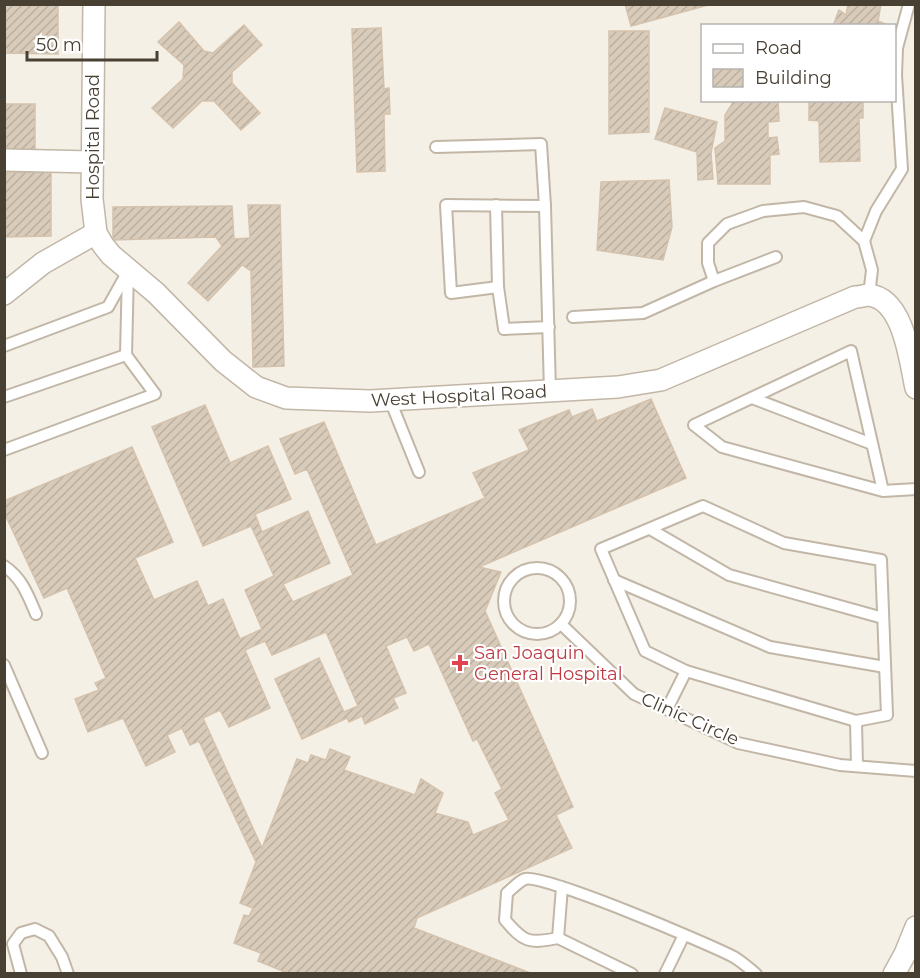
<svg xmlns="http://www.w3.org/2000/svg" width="920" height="978" font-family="Montserrat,sans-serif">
	<defs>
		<pattern id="building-hatch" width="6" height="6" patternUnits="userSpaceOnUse" patternTransform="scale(1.5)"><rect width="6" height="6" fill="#d8cbba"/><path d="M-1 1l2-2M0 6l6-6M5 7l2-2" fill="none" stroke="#bbafa0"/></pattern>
	</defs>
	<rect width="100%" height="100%" fill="#f5f0e6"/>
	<g fill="url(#building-hatch)" stroke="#d4c2ac" stroke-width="1.5" fill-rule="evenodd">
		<polygon points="4,4 58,5 58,54 4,53"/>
		<polygon points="625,4 712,4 631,26"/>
		<polygon points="848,4 881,4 878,21 890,26 833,26 839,10 846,15"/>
		<polygon points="179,22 204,51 213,53 244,25 262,45 232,72 232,83 260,113 241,130 214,101 202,101 173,128 152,108 183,79 184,65 158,42"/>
		<polygon points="381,28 384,89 389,88 390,114 384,114 385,171 357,172 352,29"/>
		<polygon points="609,31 649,31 649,132 609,134"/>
		<polygon points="732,100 778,100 779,121 768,122 768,138 777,137 779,154 770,155 770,184 718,184 715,148 725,141 725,115 732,104"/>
		<polygon points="809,100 863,100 863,118 859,118 860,161 820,162 819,121 809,120"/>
		<rect x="4" y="104" width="31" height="48"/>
		<polygon points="665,108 717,122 711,153 713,179 698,180 697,152 655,139"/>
		<polygon points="51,172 51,236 4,237 4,173"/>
		<polygon points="669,180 672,227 663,260 597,250 601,182"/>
		<polygon points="248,205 280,205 284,366 253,367 251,271 242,265 208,301 188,283 222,246 216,237 113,240 113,207 232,206 234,239 250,238"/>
		<path d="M651,399L686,478L479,567L501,572L485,611L573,807L556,815L572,848L417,918L414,928L533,974H290L258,961L261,953L234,943L244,915L249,916L253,908L240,903L256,862L199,741L190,745L182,728L167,735L175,752L146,766L123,718L88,732L75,699L99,690L95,683L106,678L67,588L44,598L4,512V501L132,447L173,542L135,558L154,600L197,581L208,606L223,599L240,639L262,629L245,590L274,576L251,526L203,546L152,427L205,405L230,463L268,446L291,499L255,514L262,532L308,511L330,563L283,584L293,602L353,575L307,469L295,474L280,439L324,422L376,545L485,498L473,473L529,450L519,430L569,410L572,417L592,409L597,421ZM326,632L358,706L344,712L319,658L275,679L302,739L347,718L349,722L362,716L365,724L398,708L393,698L406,693L386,646L407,637L414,651L429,644L473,741L477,739L502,789L495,793L509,820L473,835L468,822L435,813L443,793L421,779L415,795L344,770L350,757L330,749L326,760L311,755L308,763L297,759L262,848L203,718L220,710L229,727L270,708L245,650L265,641L272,655Z"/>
	</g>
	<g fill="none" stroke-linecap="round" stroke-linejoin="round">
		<defs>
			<g id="service">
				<polyline points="436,147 541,144 545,206"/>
				<polyline points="496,205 498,287"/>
				<polyline points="864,241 876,211 902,169 896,75 897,48 909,4"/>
				<polyline points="714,281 708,263 708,243 727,224 763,211 804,207 837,216 864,241 872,270 869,295"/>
				<polyline points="573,317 643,313 714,281 776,257"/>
				<polyline points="549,327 504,329 498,287 451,293 446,205 545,206 550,391"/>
				<polyline points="4,346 108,307 127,273"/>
				<polyline points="4,397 126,355 128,270"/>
				<polyline points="752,398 872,444"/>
				<polyline points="390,400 419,472"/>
				<polyline points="4,450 155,394 126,355"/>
				<polyline points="883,491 851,351 694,425 722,447 883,491 916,489"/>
				<polyline points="650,529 729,575 883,618"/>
				<path d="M4,566C22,578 28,595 36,614"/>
				<circle cx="537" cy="601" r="33"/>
				<polyline points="614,580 770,647 885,667"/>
				<polyline points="561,624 634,694 738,743 840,765 916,771"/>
				<polyline points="4,665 42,753"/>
				<polyline points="686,671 856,721"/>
				<polyline points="667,709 686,671 645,651 601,549 703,506 784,543 881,560 887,715 856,721 857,766"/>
				<path d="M562,887L558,938C528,944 524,942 505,920L507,893C512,889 519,881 525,879C542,873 709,944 734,957C742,962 749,968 756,974"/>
				<polyline points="558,938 632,974"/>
				<polyline points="21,974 13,944 21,933 35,929 49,936 62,957 68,974"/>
				<polyline points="665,974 684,935"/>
			</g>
			<g id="minor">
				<path d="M94,4L92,199L96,233L103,245L111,255L156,293L223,361L256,387L286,398L370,401L618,387L661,380L855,297C860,297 865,295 869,295C904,299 910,361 916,388"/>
				<polyline points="4,160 92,162"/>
				<polyline points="4,294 43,263 96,233"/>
				<polyline points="894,974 905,954 916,927"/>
			</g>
		</defs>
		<use href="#service" stroke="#c2b7a7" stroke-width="14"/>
		<use href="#minor" stroke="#c2b7a7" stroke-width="24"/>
		<use href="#service" stroke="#fff" stroke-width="10"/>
		<use href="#minor" stroke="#fff" stroke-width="21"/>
	</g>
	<path fill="#e0444e" stroke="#fff" stroke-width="2" d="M457 654h6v6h6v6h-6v6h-6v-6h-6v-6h6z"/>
	<g text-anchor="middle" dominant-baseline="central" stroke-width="4.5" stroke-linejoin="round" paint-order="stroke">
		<g font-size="18" fill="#494034" stroke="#fff">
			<text transform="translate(93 137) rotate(-90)">Hospital Road</text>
			<text transform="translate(459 396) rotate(-3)">West Hospital Road</text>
			<text transform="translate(690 719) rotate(24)">Clinic Circle</text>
		</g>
		<g font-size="18" fill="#be3a42" stroke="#fff" text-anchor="start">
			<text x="474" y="653">San Joaquin<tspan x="474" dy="21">General Hospital</tspan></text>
		</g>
	</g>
	<rect width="920" height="978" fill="none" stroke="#494034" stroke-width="12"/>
	<rect x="701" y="24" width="195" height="78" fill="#ffffff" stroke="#b6b3ae" stroke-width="1.5"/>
	<rect x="713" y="44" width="30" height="9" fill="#ffffff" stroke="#b6b3ae" stroke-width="1.5"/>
	<text x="755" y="54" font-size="18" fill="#494034">Road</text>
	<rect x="713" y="69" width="30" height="18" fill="url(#building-hatch)" stroke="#b6b3ae" stroke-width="1.5"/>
	<text x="755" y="84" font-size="18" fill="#494034">Building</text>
	<path d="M27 51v9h130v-9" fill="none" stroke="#494034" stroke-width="3"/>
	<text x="36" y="51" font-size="18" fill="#494034" stroke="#ffffff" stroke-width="4.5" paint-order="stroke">50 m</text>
</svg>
